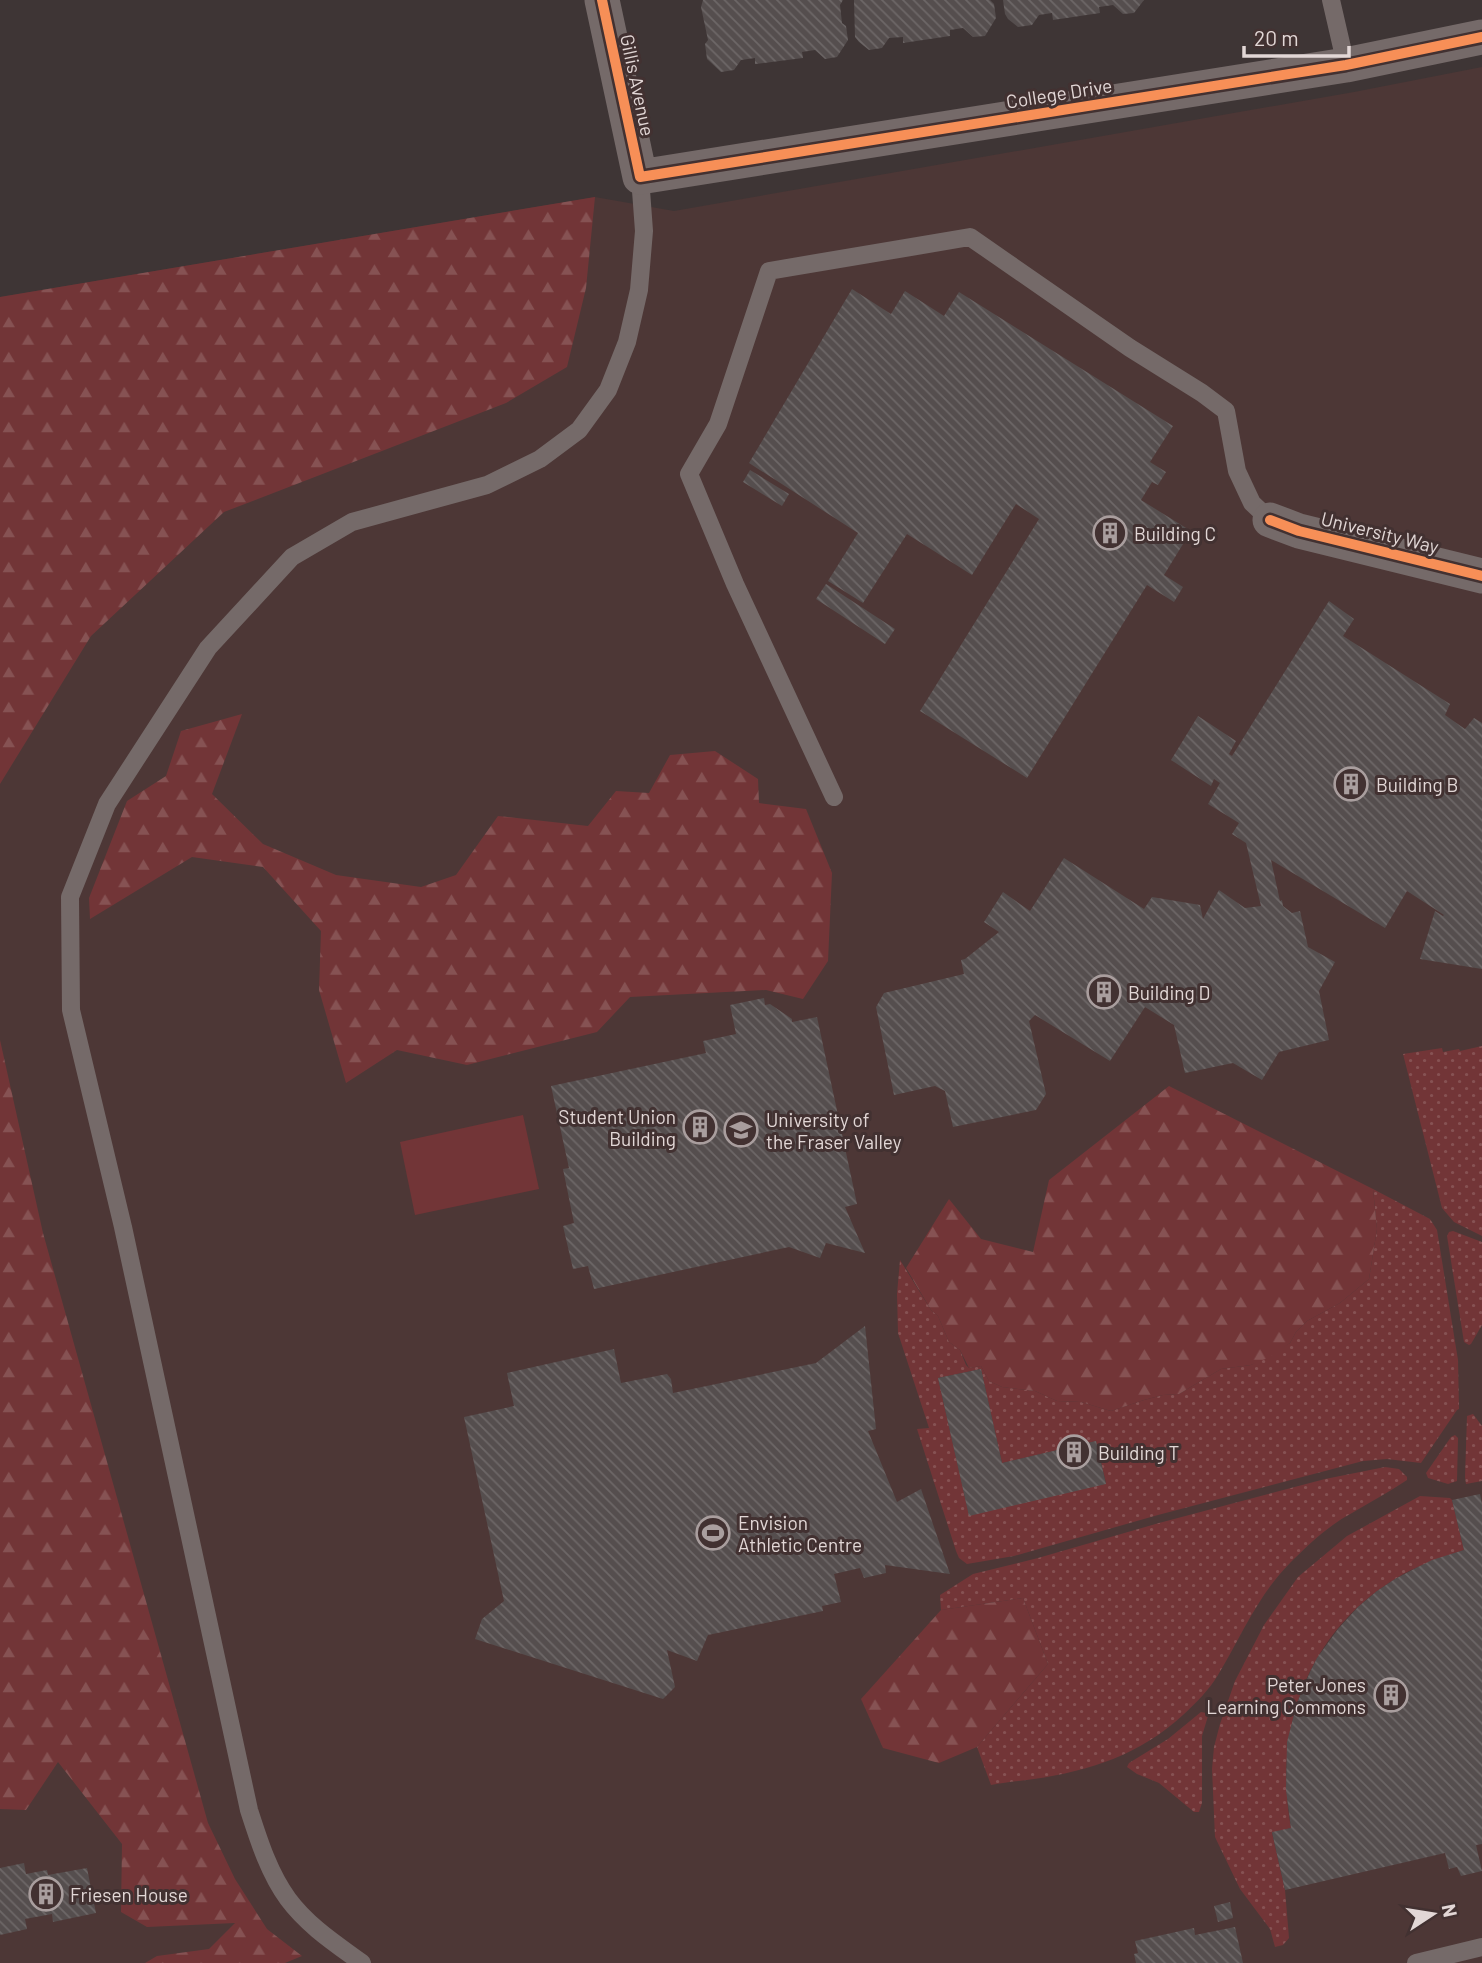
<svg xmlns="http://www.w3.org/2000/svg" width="1482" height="1963" font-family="Barlow,sans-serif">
	<defs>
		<pattern id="grass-dots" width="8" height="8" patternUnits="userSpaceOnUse" patternTransform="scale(1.75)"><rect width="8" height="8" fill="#723537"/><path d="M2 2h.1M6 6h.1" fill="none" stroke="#865253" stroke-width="1.8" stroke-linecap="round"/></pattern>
		<pattern id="forest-firs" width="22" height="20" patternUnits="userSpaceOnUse" patternTransform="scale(1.75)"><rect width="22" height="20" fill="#723537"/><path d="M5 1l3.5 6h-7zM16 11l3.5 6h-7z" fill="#865253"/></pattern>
		<pattern id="building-back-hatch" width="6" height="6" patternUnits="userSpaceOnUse" patternTransform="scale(1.75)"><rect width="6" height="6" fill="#554e4e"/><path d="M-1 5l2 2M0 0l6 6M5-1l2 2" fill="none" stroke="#6d6767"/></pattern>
	</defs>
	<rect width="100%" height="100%" fill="#3e3535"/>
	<polygon fill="#4d3736" points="1482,67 1482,1963 0,1963 0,297 595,197 674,211 1354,92"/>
	<g fill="url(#grass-dots)" fill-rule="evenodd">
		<polygon points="1482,1046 1482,1236 1454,1222 1442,1208 1403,1054 1442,1048 1443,1052 1459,1049 1460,1051"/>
		<path d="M1373,1189L1430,1219L1437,1230L1458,1360L1459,1409L1457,1410L1421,1463L1387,1459L1363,1461L1158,1515L1014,1556L967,1564L959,1558L956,1551L917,1429L929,1428L898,1333L897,1294L900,1260L931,1310L938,1316L949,1342L960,1350L966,1365L969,1368L981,1366L989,1381L1002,1387L1035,1391L1057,1401L1081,1402L1111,1411L1144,1400L1163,1395L1179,1394L1221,1369L1251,1365L1290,1343L1296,1332L1307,1321L1340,1303L1369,1279L1377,1229ZM981,1369L1002,1463L1096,1441L1106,1483L969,1515L938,1378Z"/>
		<polygon points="1453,1231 1482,1242 1482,1325 1471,1344 1469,1345 1464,1342 1447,1236 1449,1232"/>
		<polygon points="1473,1414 1482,1426 1482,1481 1466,1484 1465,1477 1467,1416"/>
		<polygon points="1455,1435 1458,1438 1457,1481 1448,1484 1428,1478 1426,1473 1451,1437"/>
		<path d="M1385,1467L1399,1469L1407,1477V1480C1389,1492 1370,1502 1352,1513C1329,1525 1308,1545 1290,1563C1258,1595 1241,1637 1218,1675C1209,1690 1196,1703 1183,1715C1141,1754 1090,1771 1034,1779C1019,1781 1006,1782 991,1785L977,1747L1048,1664L1023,1598L941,1610L940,1595L973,1574L1038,1558L1159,1523L1325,1479Z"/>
		<path d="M1420,1496L1450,1498L1452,1500L1464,1550C1440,1558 1416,1566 1395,1579C1307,1633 1273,1730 1291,1828L1272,1833L1285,1890L1289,1938L1283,1945L1275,1947L1270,1929L1240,1889L1215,1837L1212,1769L1214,1747L1220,1724L1235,1681L1264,1625L1298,1577L1347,1536Z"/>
		<polygon points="1201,1712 1206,1713 1208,1716 1202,1736 1202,1803 1199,1812 1194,1812 1159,1783 1137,1774 1127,1767 1129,1763 1168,1739"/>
	</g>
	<g fill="url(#forest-firs)">
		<polygon points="595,197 586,288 567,367 506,403 224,512 91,636 0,784 0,297"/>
		<polygon points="242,714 212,794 263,844 336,875 421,887 456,875 498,816 588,826 616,791 649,793 670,755 715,751 758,779 759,803 806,809 832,873 828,961 803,999 766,990 630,997 597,1032 467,1065 397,1050 346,1083 319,990 321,931 263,867 192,857 90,919 89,898 127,801 166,776 181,731"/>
		<polygon points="0,1040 43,1233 208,1823 235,1879 267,1929 302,1956 285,1963 145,1963 157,1956 209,1949 235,1923 147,1927 121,1912 122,1844 58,1762 26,1810 0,1809"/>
		<polygon points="1169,1086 1373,1189 1377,1229 1369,1279 1340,1303 1307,1321 1296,1332 1290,1343 1270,1357 1251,1365 1221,1369 1179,1394 1163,1395 1144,1400 1111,1411 1081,1402 1057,1401 1035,1391 1002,1387 989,1381 981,1366 969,1368 960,1350 949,1342 938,1316 931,1310 906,1268 949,1199 981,1239 1033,1252 1049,1180"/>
		<polygon points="1023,1598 1048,1664 977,1747 939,1763 883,1748 861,1699 941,1610"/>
	</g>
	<polygon fill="#723537" points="523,1115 539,1189 415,1215 400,1142"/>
	<g fill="url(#building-back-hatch)">
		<polygon points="703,0 843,0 840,5 842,23 846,26 848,40 837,57 825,59 815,50 802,52 803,58 755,64 755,58 741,60 734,70 721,72 707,59 705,44 708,40 701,7"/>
		<polygon points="854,0 990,0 994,4 996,18 985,36 973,37 963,28 950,30 950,36 903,43 903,37 889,38 882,48 869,50 859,42 855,37"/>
		<polygon points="1003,0 1144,0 1134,13 1123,14 1113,5 1099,7 1100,13 1053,20 1052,13 1039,15 1032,25 1018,27 1008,19 1005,14"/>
		<polygon points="852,289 891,314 905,291 944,316 959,292 1173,426 1150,462 1166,472 1158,485 1152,482 1141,500 1191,531 1164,575 1183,587 1174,602 1147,585 1027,778 920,711 1039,519 1016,504 972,575 907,534 863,603 828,581 858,533 749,463"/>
		<polygon points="750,470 789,494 782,506 743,482"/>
		<polygon points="826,584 895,629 885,644 816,599"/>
		<polygon points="1329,601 1354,619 1343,636 1450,704 1445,715 1465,729 1474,718 1482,723 1482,969 1420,959 1435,911 1443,916 1444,915 1407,891 1385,928 1271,860 1280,901 1282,900 1283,906 1292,913 1300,911 1308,947 1335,962 1319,991 1329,1040 1279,1052 1262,1080 1233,1063 1185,1073 1174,1025 1145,1007 1110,1061 1035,1015 1029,1021 1046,1094 1036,1110 953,1127 945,1091 935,1086 894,1095 876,1007 884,993 964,974 961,960 965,959 999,932 984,922 1003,892 1030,911 1064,858 1144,909 1152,897 1200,905 1203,919 1219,890 1245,908 1261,906 1246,843 1232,834 1239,823 1208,804 1220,783 1214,779 1211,786 1171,760 1198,716 1236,741 1229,754 1232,756"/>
		<polygon points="764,998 765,1005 770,1004 792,1019 792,1022 817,1017 857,1204 845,1207 865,1253 826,1243 820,1258 789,1247 594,1289 588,1266 573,1269 563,1226 574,1223 563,1169 569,1168 551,1086 706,1053 703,1041 736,1034 730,1005"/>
		<polygon points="865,1326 876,1429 868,1431 897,1502 921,1489 950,1574 885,1565 886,1573 864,1578 860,1568 834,1574 841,1602 822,1606 823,1611 708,1635 697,1661 667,1650 675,1687 663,1699 475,1639 482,1619 504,1601 464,1417 514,1406 507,1373 614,1349 621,1383 667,1374 671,1379 673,1393 816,1363"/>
		<polygon points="981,1369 1002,1463 1096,1441 1106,1484 969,1516 938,1378"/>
		<polygon points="1480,1494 1482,1504 1482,1844 1476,1845 1482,1871 1461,1876 1457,1867 1449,1869 1445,1853 1285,1890 1272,1832 1291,1828 1286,1790 1287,1742 1297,1703 1310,1672 1317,1658 1338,1629 1358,1607 1377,1591 1395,1579 1416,1568 1432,1560 1464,1550 1452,1500"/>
		<polygon points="24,1863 26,1874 47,1870 48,1875 87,1868 96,1913 53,1922 52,1914 25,1919 27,1929 0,1935 0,1868"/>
		<polygon points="1230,1902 1233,1918 1218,1922 1214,1906"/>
		<polygon points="1235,1927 1243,1963 1136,1963 1134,1954 1138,1953 1135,1941 1194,1928 1195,1935"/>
	</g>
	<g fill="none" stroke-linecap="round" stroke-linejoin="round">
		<g stroke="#756a69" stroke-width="18">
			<polyline points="1331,0 1346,65"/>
			<polyline points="834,797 735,584 689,474 718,424 769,271 970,237 1130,348 1202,393 1226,411 1237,471 1252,503 1270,520"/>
			<path d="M362,1963C336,1944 308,1926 288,1899C269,1873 259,1841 249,1810L123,1227L71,1010L70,897L107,804L208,648L292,557L352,522L487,485L540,459L579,430L608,390L627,342L639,290L644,231L640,177"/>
			<polyline points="1416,1963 1482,1947"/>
		</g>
		<g stroke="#756a69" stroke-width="35">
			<polyline points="602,0 640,177 1346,65 1482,37"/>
			<polyline points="1270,520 1299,531 1482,576"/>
		</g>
		<defs>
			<g id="cycleway">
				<polyline points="602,0 640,177 1346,65 1482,37"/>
				<polyline points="1270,520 1299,531 1482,576"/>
			</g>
		</defs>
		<use href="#cycleway" stroke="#423131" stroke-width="15"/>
		<use href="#cycleway" stroke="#f78f57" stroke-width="10"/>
	</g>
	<defs>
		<symbol id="building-ring" viewBox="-11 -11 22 22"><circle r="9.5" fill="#423131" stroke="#a99e9e" stroke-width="1.5"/><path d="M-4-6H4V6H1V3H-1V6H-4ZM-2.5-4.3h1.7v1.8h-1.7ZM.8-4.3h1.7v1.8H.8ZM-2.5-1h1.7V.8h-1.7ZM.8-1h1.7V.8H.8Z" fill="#a99e9e"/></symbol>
		<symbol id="university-ring" viewBox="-11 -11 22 22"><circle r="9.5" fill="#423131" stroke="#a99e9e" stroke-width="1.5"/><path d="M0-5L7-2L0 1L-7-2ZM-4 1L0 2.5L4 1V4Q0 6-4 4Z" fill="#a99e9e"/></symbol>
		<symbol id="stadium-ring" viewBox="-11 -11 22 22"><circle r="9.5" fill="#423131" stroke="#a99e9e" stroke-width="1.5"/><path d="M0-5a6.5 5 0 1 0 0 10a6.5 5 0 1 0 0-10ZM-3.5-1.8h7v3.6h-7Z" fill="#a99e9e"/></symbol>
	</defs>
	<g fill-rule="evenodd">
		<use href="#building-ring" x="1091" y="514" width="38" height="38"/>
		<use href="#building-ring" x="1332" y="765" width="38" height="38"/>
		<use href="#building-ring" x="1085" y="973" width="38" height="38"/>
		<use href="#building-ring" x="681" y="1108" width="38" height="38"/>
		<use href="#university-ring" x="722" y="1111" width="38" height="38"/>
		<use href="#building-ring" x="1055" y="1433" width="38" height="38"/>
		<use href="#stadium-ring" x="694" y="1514" width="38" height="38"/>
		<use href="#building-ring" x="1372" y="1676" width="38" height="38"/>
		<use href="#building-ring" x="27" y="1875" width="38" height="38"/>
	</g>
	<g text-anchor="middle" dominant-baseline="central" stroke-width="6" stroke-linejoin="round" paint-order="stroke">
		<g font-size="19" fill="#e2d7d6" stroke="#423131">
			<text transform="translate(638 85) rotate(78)">Gillis Avenue</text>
			<text transform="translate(1059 93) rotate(-9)">College Drive</text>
			<text transform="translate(1380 532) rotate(14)">University Way</text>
		</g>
		<g font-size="19" fill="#e2d7d6" stroke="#423131" text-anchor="start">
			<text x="1134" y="533">Building C</text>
			<text x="1376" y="784">Building B</text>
			<text x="1128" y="992">Building D</text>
			<text x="676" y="1116" text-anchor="end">Student Union<tspan x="676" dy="22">Building</tspan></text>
			<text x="766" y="1119">University of<tspan x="766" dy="22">the Fraser Valley</tspan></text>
			<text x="1098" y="1452">Building T</text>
			<text x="738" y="1522">Envision<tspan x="738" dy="22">Athletic Centre</tspan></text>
			<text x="1366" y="1684" text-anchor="end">Peter Jones<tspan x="1366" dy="22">Learning Commons</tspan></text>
			<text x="70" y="1894">Friesen House</text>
		</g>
	</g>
	<g transform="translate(1433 1914) rotate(78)" stroke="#423131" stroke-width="5" paint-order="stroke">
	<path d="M0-5L12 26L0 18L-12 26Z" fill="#e2d7d6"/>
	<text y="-10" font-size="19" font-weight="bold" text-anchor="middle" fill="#e2d7d6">N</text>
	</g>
	<path d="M1244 46v10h105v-10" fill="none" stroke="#e2d7d6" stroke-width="3.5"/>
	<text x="1254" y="46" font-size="21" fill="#e2d7d6" stroke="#423131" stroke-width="5" paint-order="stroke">20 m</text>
</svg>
